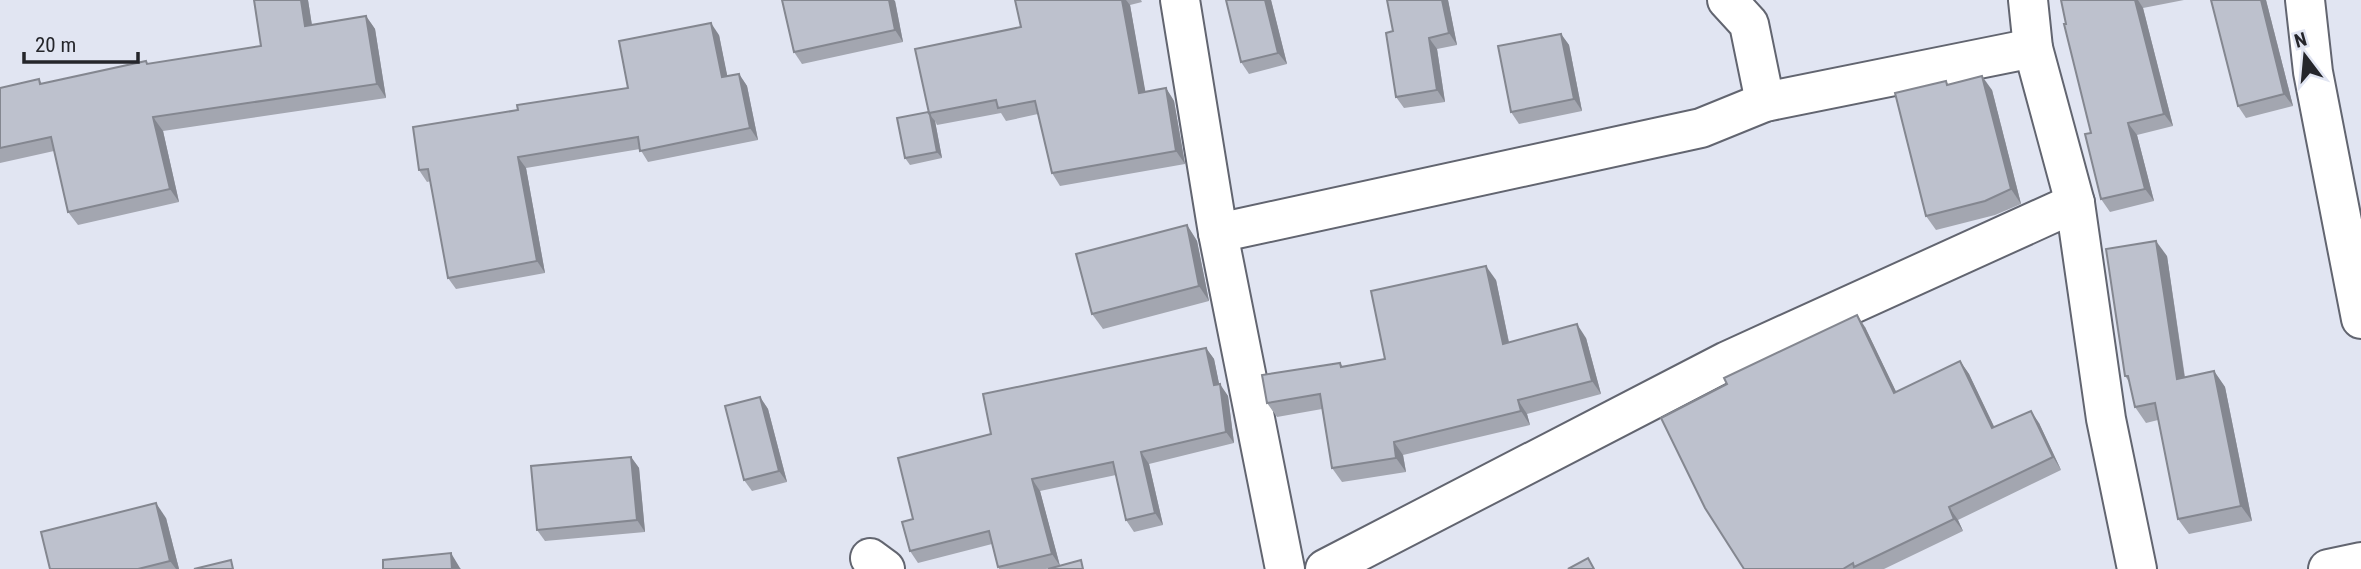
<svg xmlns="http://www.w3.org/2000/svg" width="2361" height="569" font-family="'Roboto Condensed',sans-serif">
	<rect width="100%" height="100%" fill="#e1e5f2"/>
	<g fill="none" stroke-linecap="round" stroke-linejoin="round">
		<defs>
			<g id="minor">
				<polyline points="1180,0 1218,233 1285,569"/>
				<polyline points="1727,0 1749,24 1765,102"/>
				<polyline points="2028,0 2033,48 2075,203 2106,419 2137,569"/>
				<polyline points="2305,0 2313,72 2361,319"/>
				<polyline points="1218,233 1701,128 1765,102 2033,48"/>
				<polyline points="870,558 885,569"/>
				<polyline points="1325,569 1727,361 2075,203"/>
				<polyline points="2328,569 2361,562"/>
			</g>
		</defs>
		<use href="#minor" stroke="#626570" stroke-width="42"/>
		<use href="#minor" stroke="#fff" stroke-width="38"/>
	</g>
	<g fill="#a3a6b0">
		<polygon points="254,0 308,0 312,25 366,16 375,29 386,98 163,131 179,202 78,225 68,212 54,151 0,163 0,88 39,79 42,84 148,64 261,46"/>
		<polygon points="1015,0 1141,0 1142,2 1130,5 1145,92 1166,88 1174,101 1185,164 1060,186 1052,173 1038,114 1006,121 1001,113 937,125 935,121 942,158 910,165 905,158 928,112 1021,27"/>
		<polygon points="1271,0 1287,64 1249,74 1241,62"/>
		<polygon points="1448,0 1457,45 1437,49 1445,102 1404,108 1396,97 1393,31"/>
		<polygon points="2061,0 2184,0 2143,8 2173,126 2137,135 2154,201 2110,212 2101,199 2091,133"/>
		<polygon points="2266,0 2293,106 2246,118 2238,106"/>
		<polygon points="895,1 903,42 802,64 794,52"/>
		<polygon points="1561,34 1569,45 1582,111 1519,124 1511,112"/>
		<polygon points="719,35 727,76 739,74 747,86 758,140 648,162 640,149 526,168 545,273 456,289 448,278 431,181 427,182 419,170 518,110 628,88"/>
		<polygon points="1949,85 1992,90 2021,204 1995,215 1936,230 1926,216"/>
		<polygon points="1187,225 1197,241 1209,301 1103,329 1092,314"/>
		<polygon points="2167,256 2185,377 2214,371 2225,387 2252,521 2189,534 2178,519 2158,420 2146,423 2135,407 2130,383 2125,376"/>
		<polygon points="1496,280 1509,342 1586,338 1601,394 1527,414 1530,425 1403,455 1406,472 1342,482 1332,468 1322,409 1277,417 1267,403 1340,363 1343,367 1385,359"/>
		<polygon points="1865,327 1896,392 1960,361 1969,374 1994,427 2039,423 2061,470 1958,520 1963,531 1884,569 1744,569"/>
		<polygon points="1206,348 1214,359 1219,384 1228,396 1234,443 1149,464 1163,525 1134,532 1126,520 1116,475 1040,491 1060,566 1046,569 999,569 992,544 918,563 910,551 913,519 991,434"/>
		<polygon points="760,397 768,409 787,482 752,491 744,480"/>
		<polygon points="631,457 639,468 645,532 545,541 537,530"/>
		<polygon points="166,518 179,569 50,569"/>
	</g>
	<g fill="#848790">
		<polygon points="301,0 308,0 314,39 305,26"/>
		<polygon points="889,0 894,0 895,1 903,42 895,30"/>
		<polygon points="1122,0 1126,0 1130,5 1148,106 1139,93"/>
		<polygon points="1265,0 1271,0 1287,64 1278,53"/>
		<polygon points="1442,0 1448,0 1457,45 1449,33"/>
		<polygon points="2135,0 2138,0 2143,8 2173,126 2164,114"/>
		<polygon points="2261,0 2266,0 2293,106 2284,94"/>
		<polygon points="366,16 375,29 386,98 377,84"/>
		<polygon points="711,23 719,35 730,89 722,77"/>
		<polygon points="1561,34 1569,45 1582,111 1574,99"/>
		<polygon points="1429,38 1437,49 1445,102 1437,90"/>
		<polygon points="739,74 747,86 758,140 750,128"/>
		<polygon points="1982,76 1992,90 2021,204 2011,189"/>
		<polygon points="1166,88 1174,101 1185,164 1176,151"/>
		<polygon points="930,115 935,121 942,158 937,152"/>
		<polygon points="153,117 163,131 179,202 170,189"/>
		<polygon points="2128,123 2137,135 2154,201 2145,189"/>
		<polygon points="518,157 526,168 545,273 537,261"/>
		<polygon points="1187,225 1197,241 1209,301 1199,286"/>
		<polygon points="2156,241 2167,256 2187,394 2177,379"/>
		<polygon points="1486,266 1496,280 1512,358 1503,344"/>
		<polygon points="1857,315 1865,327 1903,406 1894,393"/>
		<polygon points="1577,324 1586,338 1601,394 1592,381"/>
		<polygon points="1206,348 1214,359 1221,393 1220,384 1228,396 1234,443 1226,432 1214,385"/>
		<polygon points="1960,361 1969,374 2001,441 1992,428"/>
		<polygon points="2214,371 2225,387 2252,521 2241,506"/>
		<polygon points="760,397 768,409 787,482 779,471"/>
		<polygon points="1518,400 1527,414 1530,425 1521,411"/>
		<polygon points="2031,411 2039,423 2061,470 2053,457"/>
		<polygon points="1394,442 1403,455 1406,472 1396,458"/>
		<polygon points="1141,452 1149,464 1163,525 1155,513"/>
		<polygon points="631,457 639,468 645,532 637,520"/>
		<polygon points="1032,479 1040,491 1060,566 1052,554"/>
		<polygon points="156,503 166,518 179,569 176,569 170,561"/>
		<polygon points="1949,507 1958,520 1963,531 1954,519"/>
		<polygon points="451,553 460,568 461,569 452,569"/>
	</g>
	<g fill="#bdc1cd" stroke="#848790" stroke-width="2">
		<polygon points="254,0 301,0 305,26 366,16 377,84 153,117 170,189 68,212 51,137 0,148 0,88 39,79 40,84 146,61 147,64 261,46"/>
		<polygon points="782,0 889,0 895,30 794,52"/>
		<polygon points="1015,0 1122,0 1139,93 1166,88 1176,151 1052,173 1035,101 998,108 996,100 929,113 915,49 1021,27"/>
		<polygon points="1226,0 1265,0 1278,53 1241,62"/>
		<polygon points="1387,0 1442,0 1449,33 1429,38 1437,90 1396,97 1386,33 1393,31"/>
		<polygon points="2061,0 2135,0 2164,114 2128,123 2145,189 2101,199 2085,134 2091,133 2064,24 2066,24"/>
		<polygon points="2211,0 2261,0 2284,94 2238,106"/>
		<polygon points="711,23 722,77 739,74 750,128 640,151 638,137 518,157 537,261 448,278 428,169 419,170 413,127 518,110 517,105 628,88 619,41"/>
		<polygon points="1561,34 1574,99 1511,112 1498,46"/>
		<polygon points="1982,76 2011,189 1985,201 1926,216 1895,93 1946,81 1947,85"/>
		<polygon points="928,112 930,115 937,152 905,158 897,118"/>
		<polygon points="1187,225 1199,286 1092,314 1076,254"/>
		<polygon points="2156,241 2177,379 2214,371 2241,506 2178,519 2155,403 2135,407 2128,376 2125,376 2106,249"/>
		<polygon points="1486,266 1503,344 1577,324 1592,381 1518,400 1521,411 1394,442 1396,458 1332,468 1320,394 1267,403 1262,375 1340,363 1341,367 1385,359 1371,291"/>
		<polygon points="1857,315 1894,393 1960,361 1992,428 2031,411 2053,457 1949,507 1954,519 1854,567 1853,563 1843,569 1744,569 1705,508 1661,418 1727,384 1724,378"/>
		<polygon points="1206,348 1214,385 1220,384 1226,432 1141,452 1155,513 1126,520 1113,462 1032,479 1052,554 998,567 989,531 910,551 902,522 913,519 898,458 991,434 983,394"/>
		<polygon points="760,397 779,471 744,480 725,406"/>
		<polygon points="631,457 637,520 537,530 531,466"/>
		<polygon points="156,503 170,561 138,569 50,569 41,532"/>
		<polygon points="451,553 452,569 383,569 383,560"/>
		<polygon points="1588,558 1594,569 1568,569"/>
		<polygon points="231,560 233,569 194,569"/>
		<polygon points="1081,560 1083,569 1048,569"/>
	</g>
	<g transform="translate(2305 56) rotate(344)" stroke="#e1e5f2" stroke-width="5" paint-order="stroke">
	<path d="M0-5L12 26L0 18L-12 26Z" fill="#25262b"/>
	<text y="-10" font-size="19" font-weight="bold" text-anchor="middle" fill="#25262b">N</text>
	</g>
	<path d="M24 52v10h114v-10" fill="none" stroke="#25262b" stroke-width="3.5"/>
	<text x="35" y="52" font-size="21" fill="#25262b" stroke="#e1e5f2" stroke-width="5" paint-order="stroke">20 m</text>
</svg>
